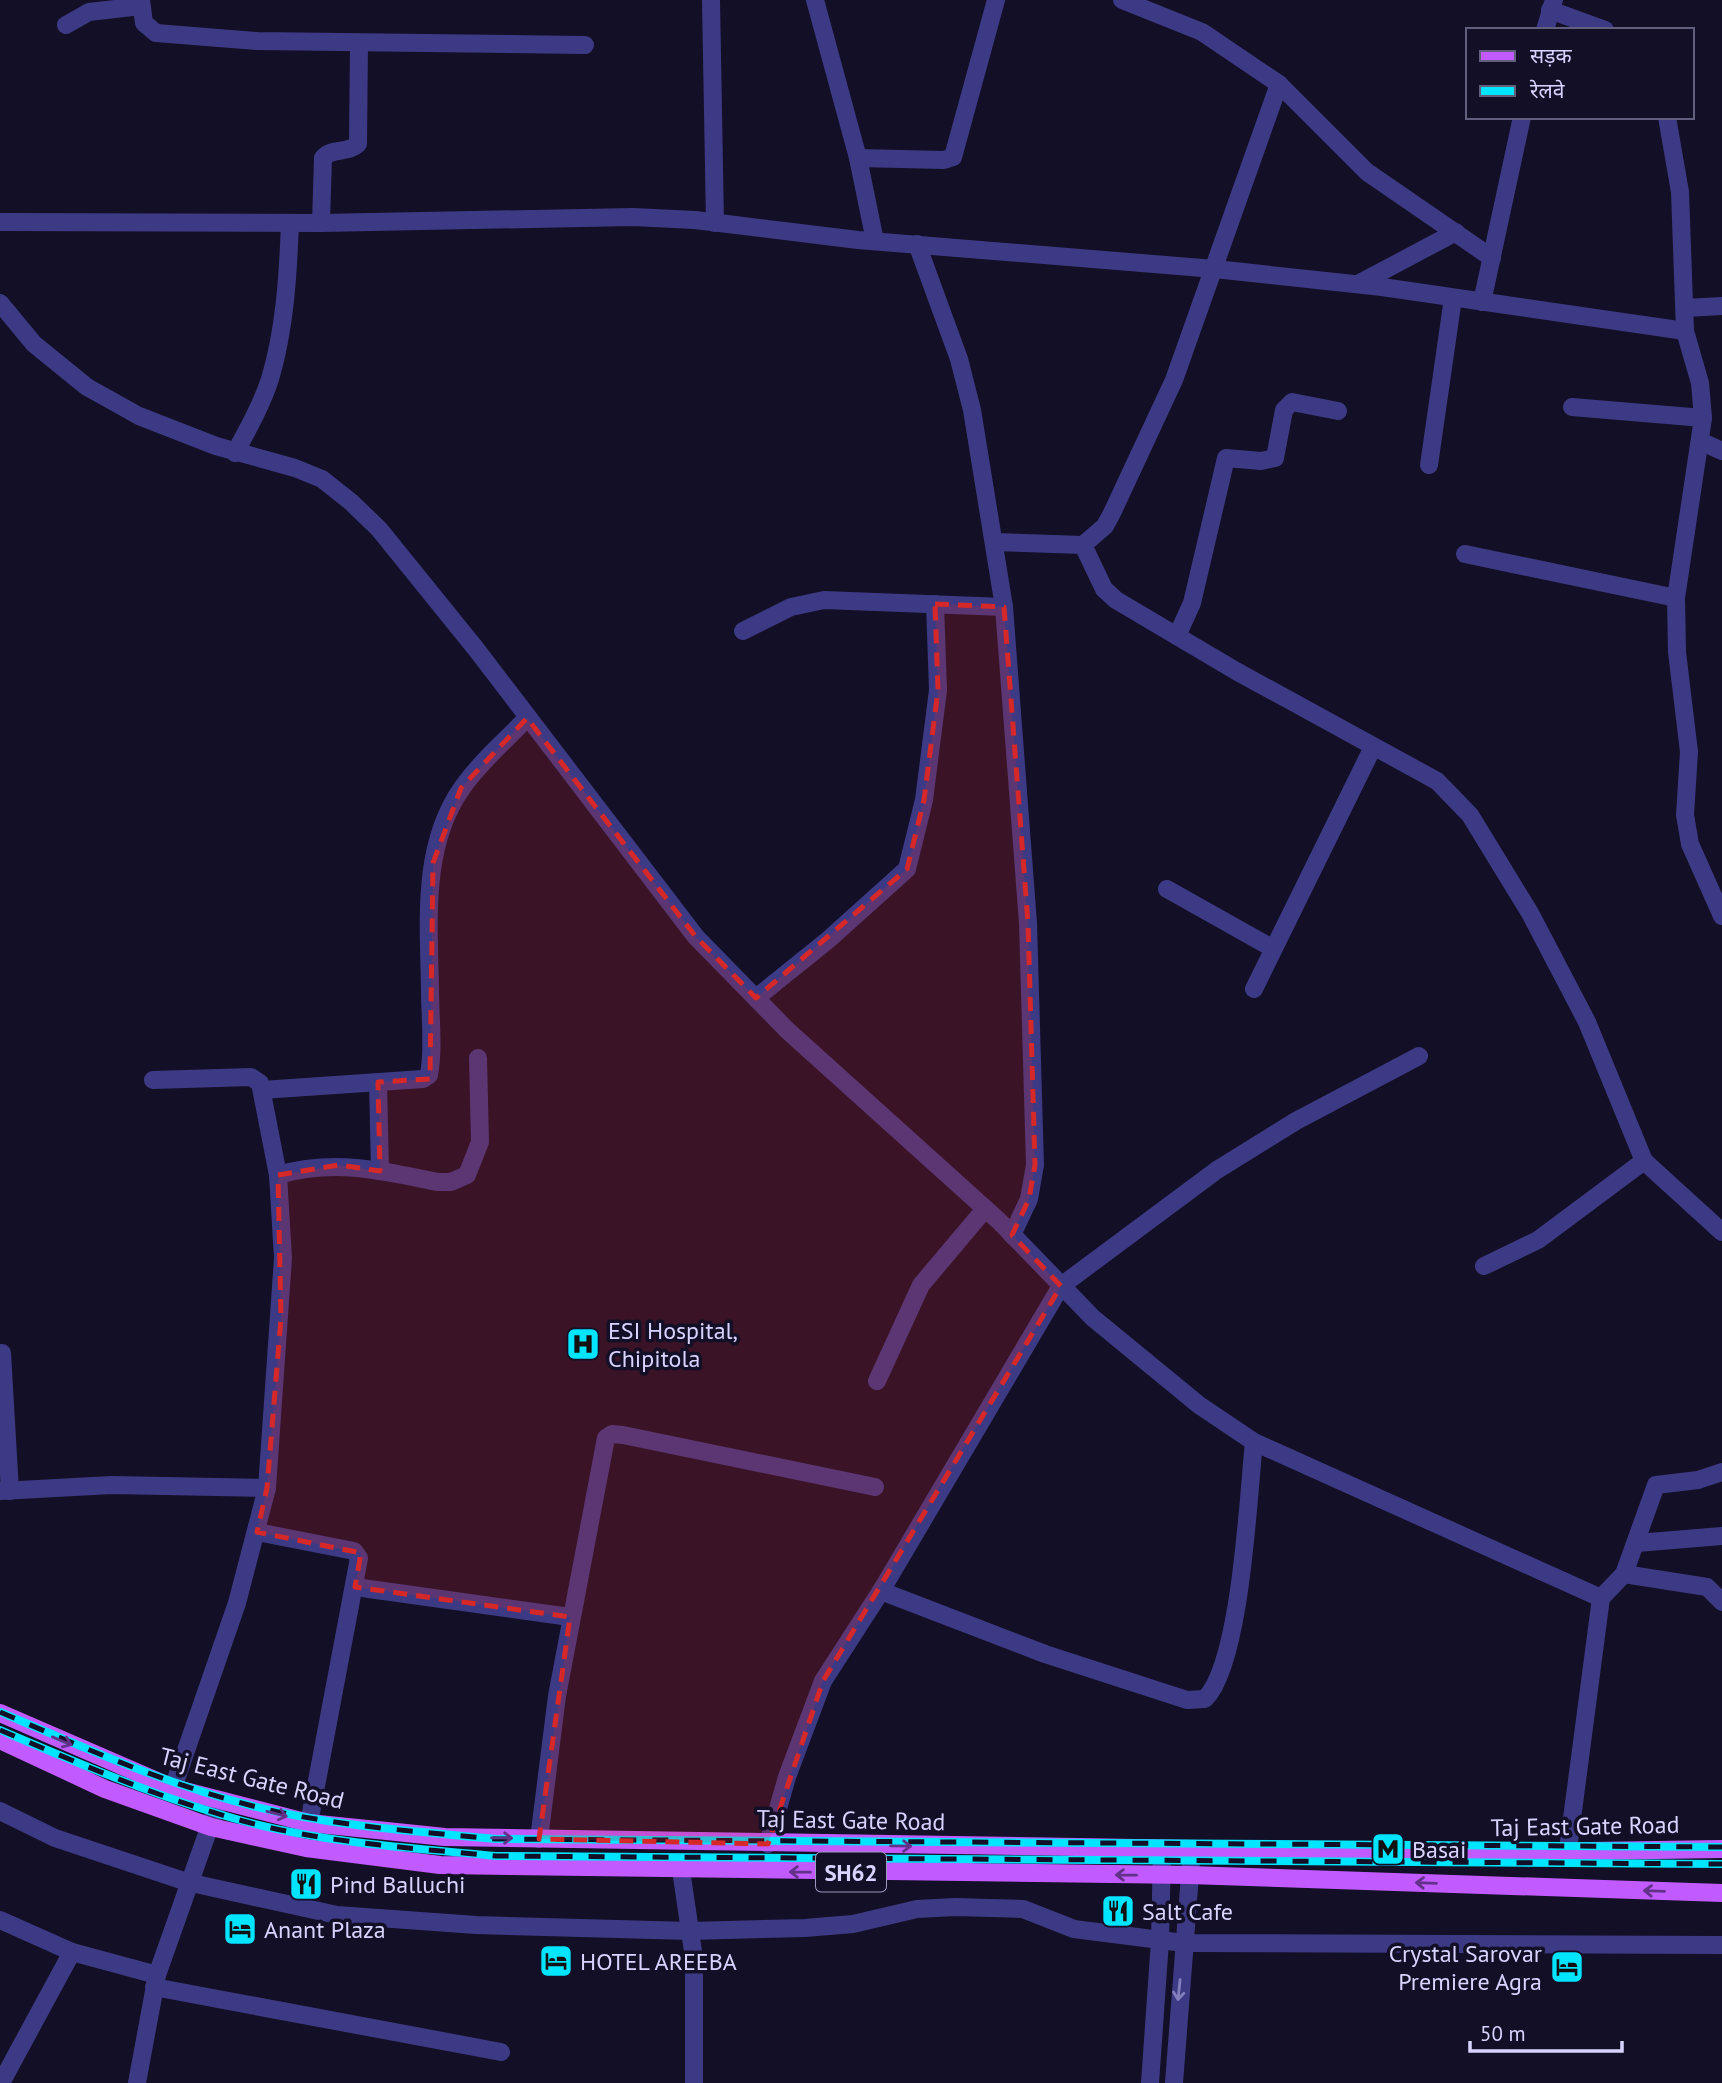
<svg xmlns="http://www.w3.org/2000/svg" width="1722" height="2083" font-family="'PT Sans','Noto Sans Devanagari',sans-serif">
	<rect width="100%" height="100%" fill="#130f26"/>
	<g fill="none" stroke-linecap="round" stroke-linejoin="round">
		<g stroke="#3d3a85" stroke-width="18">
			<polyline points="141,0 144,23 156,33 257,41 585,45"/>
			<polyline points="711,0 715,223"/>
			<polyline points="815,0 858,158 875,241"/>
			<polyline points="1550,10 1605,30"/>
			<polyline points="66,25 89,12 141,6"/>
			<polyline points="1545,30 1554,0"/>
			<polyline points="1279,84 1367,172 1492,258"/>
			<polyline points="1667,117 1680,192 1685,331 1700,383 1703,418 1676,598 1677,652 1689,752 1685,815 1690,844 1722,916"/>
			<polyline points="858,158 944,160 953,157 996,0"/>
			<polyline points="0,222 321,223 633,217 695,220 858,240 1215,269 1382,287 1685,331"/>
			<path d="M321,223L323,158C332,147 348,154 358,144L359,44"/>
			<polyline points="917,244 959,359 972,410 1004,607 1028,923 1035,1165 1029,1199 1012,1235"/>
			<polyline points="1358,284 1456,232"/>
			<polyline points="1482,302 1522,117"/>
			<polyline points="0,303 34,344 87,387 139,416 216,446 295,468 322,479 351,502 379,529 476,649 696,937 787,1030 999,1221 1093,1318 1199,1405 1254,1442 1601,1598"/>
			<polyline points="1685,308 1722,306"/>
			<polyline points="1572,407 1703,418"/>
			<polyline points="1700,441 1722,451"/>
			<path d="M235,453C248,429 262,404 270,379C285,329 288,275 290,223"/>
			<polyline points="1429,465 1453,298"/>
			<polyline points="994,542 1083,545 1104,589 1116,600 1236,671 1437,781 1470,815 1530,913 1587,1022 1644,1161 1722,1232"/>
			<polyline points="1083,545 1105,526 1112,513 1174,380 1279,84 1202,32 1122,0"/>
			<polyline points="1465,554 1676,598"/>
			<polyline points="743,631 791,607 824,600 1004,607"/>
			<polyline points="1177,636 1192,603 1226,458 1261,461 1275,458 1284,410 1292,402 1338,411"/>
			<polyline points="1167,889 1272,948"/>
			<polyline points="1254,989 1373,747"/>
			<polyline points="756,998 828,940 907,869 924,800 938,690 935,604"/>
			<polyline points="153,1080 251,1077 260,1083 278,1175 283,1258 267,1488 237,1603 173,1788"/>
			<polyline points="378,1082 380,1171"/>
			<path d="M262,1090L423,1079L429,1075C434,1048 430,1017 430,990C429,923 421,846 462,788C480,762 505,741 527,718"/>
			<path d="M278,1175C333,1159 382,1170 437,1182H451L467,1175L480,1142L478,1058"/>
			<polyline points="1484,1266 1538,1240 1644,1161"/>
			<polyline points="2,1353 10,1491"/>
			<polyline points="877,1381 921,1285 985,1209"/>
			<polyline points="0,1491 112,1485 267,1488"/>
			<polyline points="257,1532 354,1551 359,1558 309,1823"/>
			<polyline points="1637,1543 1722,1536"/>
			<polyline points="1624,1574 1707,1587 1722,1602"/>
			<polyline points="355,1587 570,1617"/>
			<path d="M881,1591L1045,1654L1187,1700L1205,1699C1241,1663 1248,1498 1254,1442"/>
			<polyline points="0,1811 55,1838 187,1882 337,1915 476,1925 690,1931 805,1928 853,1924 917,1909 955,1907 1023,1909 1074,1929 1184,1943 1722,1945"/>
			<polyline points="539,1839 557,1696 606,1438 612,1434 623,1435 875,1487"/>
			<polyline points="768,1844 787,1777 823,1681 881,1591 1061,1286 1217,1170 1296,1121 1419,1056"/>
			<polyline points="1568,1849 1601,1598 1624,1574 1656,1485 1698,1480 1722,1472"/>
			<polyline points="681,1870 694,1958 694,2083"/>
			<polyline points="0,1920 72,1952 157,1975"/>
			<polyline points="154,1987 501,2052"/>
			<polyline points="1,2083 72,1952"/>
			<polyline points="137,2083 157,1975 219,1800"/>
			<polyline points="1150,2083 1160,1941 1162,1849"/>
			<polyline points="1174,2083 1192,1849"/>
		</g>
		<g stroke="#c25bff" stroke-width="18">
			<polyline points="0,1713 173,1788 309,1823 445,1837 1451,1853 1722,1849"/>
			<polyline points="0,1740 105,1789 211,1827 306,1848 440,1865 1189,1875 1722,1893"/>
		</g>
		<defs>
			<g id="rail">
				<path d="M0,1712C82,1747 163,1783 249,1805C329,1826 414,1831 496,1839L1722,1847"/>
				<path d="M0,1730C80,1764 159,1798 243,1821C325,1843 412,1848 496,1856L1722,1864"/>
			</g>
		</defs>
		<use href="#rail" stroke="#00e5ff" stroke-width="8"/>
		<use href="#rail" stroke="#130f26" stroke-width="5" stroke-dasharray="16" stroke-linecap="butt"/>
	</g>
	<defs><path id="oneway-shaft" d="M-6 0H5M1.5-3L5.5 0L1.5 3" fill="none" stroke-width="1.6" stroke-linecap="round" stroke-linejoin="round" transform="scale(1.75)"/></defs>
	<g stroke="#623188">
		<use href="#oneway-shaft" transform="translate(62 1741) rotate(23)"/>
		<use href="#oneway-shaft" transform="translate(277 1814) rotate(14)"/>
		<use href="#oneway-shaft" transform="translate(502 1838) rotate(1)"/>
		<use href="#oneway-shaft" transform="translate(901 1846) rotate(1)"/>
		<use href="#oneway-shaft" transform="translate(800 1872) rotate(-179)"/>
		<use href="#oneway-shaft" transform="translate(1126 1875) rotate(-179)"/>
		<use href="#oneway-shaft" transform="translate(1426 1883) rotate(-178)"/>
		<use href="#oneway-shaft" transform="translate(1654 1891) rotate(-178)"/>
	</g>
	<use stroke="#837fbc" href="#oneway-shaft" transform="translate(1179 1990) rotate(96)"/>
	<path fill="#d62828" fill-opacity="0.2" stroke="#d62828" stroke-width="5" stroke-dasharray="14 9" stroke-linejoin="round" d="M935,604L1004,607L1028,923L1035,1165L1029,1199L1012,1235L1061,1286L823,1681L768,1844L539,1839L570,1617L355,1587L361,1553L257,1532L267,1488L281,1318L278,1175L339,1165L380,1171L378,1082L430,1079L433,863L461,788L527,718L696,937L756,998L907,869L924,800L938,690Z"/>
	<defs>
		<symbol id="hospital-square" viewBox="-11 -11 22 22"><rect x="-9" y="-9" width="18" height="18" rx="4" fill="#00e5ff" stroke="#130f26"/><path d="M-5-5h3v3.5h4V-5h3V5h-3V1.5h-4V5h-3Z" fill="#111"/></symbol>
		<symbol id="metro-square" viewBox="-11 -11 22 22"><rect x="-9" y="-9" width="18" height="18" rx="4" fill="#00e5ff" stroke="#130f26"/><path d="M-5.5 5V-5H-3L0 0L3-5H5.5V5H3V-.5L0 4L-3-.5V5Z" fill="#111"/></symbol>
		<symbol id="restaurant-square" viewBox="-11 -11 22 22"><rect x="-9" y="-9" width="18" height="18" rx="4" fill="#00e5ff" stroke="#130f26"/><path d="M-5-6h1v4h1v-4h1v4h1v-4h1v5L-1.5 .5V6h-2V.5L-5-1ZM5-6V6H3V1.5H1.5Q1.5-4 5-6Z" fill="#111"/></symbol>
		<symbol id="hotel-square" viewBox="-11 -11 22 22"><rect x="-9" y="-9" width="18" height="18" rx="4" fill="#00e5ff" stroke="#130f26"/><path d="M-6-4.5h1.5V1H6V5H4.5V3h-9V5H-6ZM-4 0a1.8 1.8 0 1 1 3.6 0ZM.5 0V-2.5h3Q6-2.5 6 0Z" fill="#111"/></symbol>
	</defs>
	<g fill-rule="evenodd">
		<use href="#hospital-square" x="564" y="1325" width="38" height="38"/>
		<use href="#metro-square" x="1369" y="1830" width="38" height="38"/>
		<use href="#restaurant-square" x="287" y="1865" width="38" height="38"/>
		<use href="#restaurant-square" x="1099" y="1892" width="38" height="38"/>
		<use href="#hotel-square" x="221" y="1910" width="38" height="38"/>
		<use href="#hotel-square" x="537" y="1942" width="38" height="38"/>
		<use href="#hotel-square" x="1548" y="1948" width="38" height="38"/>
	</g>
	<g text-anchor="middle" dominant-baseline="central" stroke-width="7" stroke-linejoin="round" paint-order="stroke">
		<rect fill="#130f26" stroke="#9e99be" stroke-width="2" x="816" y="1852.5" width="70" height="39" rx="5"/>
		<g font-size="23" font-weight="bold" fill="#d9d4ff">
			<text x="851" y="1872">SH62</text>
		</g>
		<g font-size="24" fill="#d9d4ff" stroke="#130f26" text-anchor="start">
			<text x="608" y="1330">ESI Hospital,<tspan x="608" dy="28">Chipitola</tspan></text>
			<text x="1412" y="1849">Basai</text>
			<text x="330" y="1884">Pind Balluchi</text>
			<text x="1142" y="1911">Salt Cafe</text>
			<text x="264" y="1929">Anant Plaza</text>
			<text x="1542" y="1953" text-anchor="end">Crystal Sarovar<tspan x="1542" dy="28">Premiere Agra</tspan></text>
			<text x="580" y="1961">HOTEL AREEBA</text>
		</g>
		<g font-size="24" fill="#d9d4ff" stroke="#130f26">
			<text transform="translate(252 1778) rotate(14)">Taj East Gate Road</text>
			<text transform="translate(851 1820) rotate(1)">Taj East Gate Road</text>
			<text transform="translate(1585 1826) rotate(-1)">Taj East Gate Road</text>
		</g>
	</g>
	<rect x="1466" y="28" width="228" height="91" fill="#130f26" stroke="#625e7d" stroke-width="2"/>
	<rect x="1480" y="51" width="35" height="10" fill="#c25bff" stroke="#625e7d" stroke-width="2"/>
	<text x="1530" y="63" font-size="21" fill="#d9d4ff">सड़क</text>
	<rect x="1480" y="86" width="35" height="10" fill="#00e5ff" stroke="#625e7d" stroke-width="2"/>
	<text x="1530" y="98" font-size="21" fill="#d9d4ff">रेलवे</text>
	<path d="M1470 2041v10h152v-10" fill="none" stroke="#d9d4ff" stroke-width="3.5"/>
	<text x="1480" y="2041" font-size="21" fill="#d9d4ff" stroke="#130f26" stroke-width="5" paint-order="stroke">50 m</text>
</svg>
